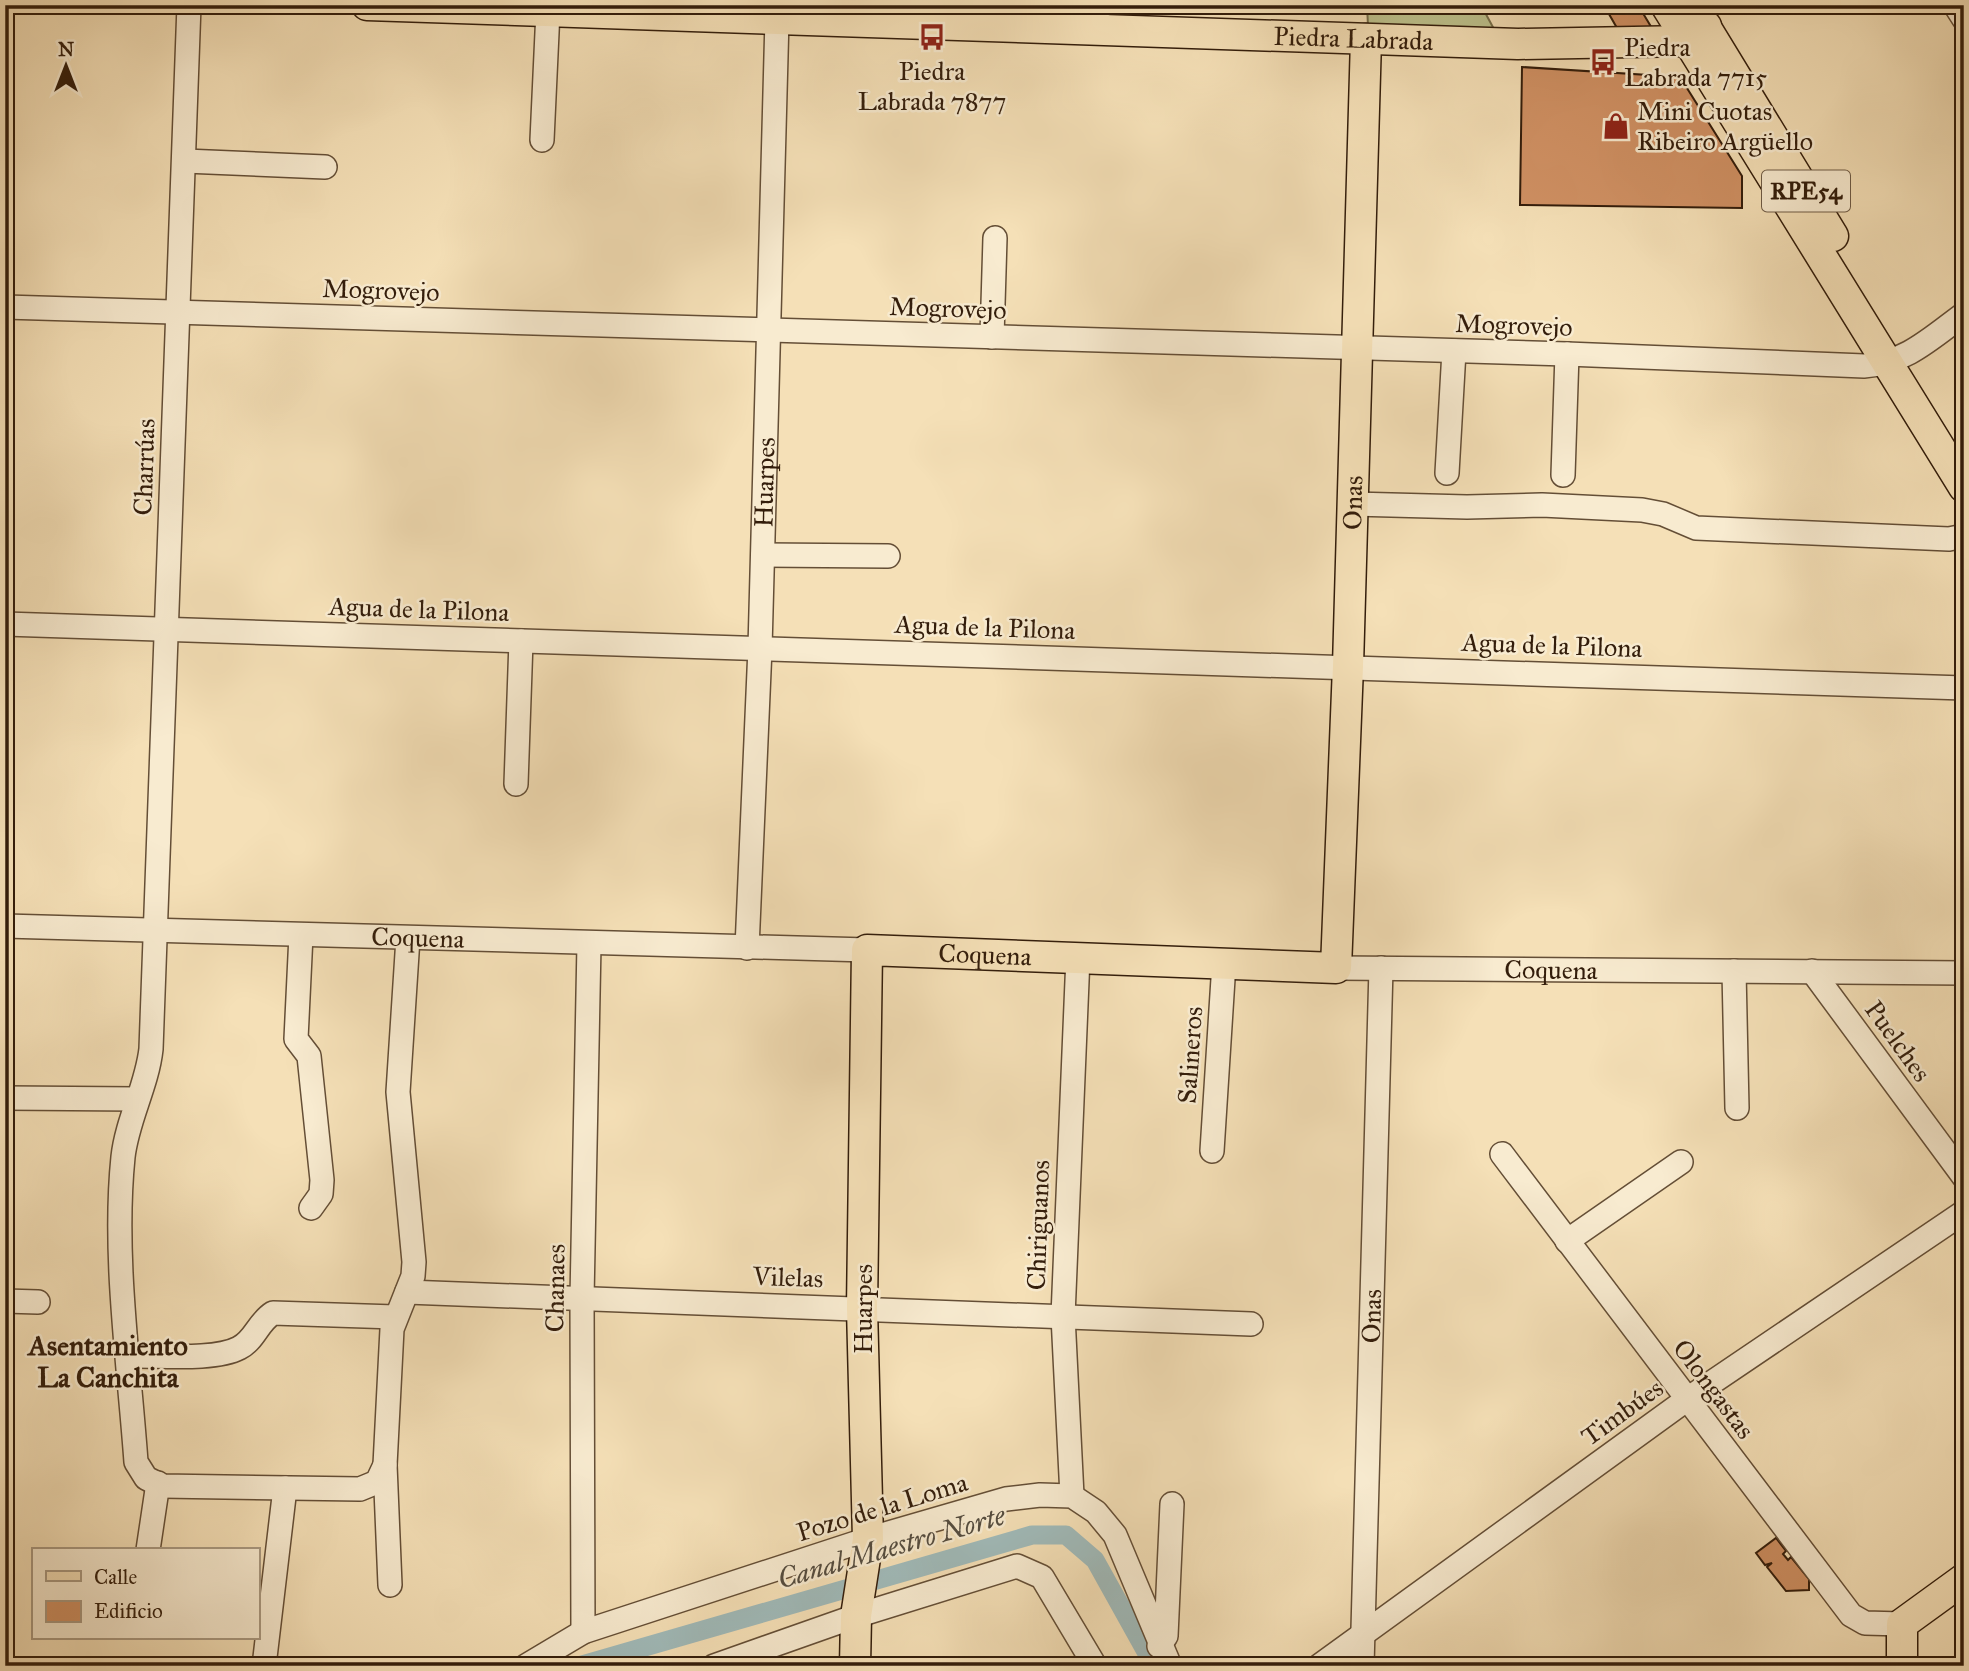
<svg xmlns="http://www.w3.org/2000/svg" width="1969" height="1671" font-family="'IM FELL Great Primer',serif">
	<rect width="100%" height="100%" fill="#f5e0b7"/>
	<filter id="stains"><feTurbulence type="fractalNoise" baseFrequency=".00286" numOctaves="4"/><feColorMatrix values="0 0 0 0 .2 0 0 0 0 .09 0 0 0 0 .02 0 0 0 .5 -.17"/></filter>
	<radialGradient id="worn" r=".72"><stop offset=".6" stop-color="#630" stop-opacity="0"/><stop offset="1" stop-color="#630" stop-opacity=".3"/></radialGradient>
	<polygon fill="#bdc28d" stroke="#78704c" stroke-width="2" points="1367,5 1481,5 1495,31 1368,26"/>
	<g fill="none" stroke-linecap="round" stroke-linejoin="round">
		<polyline stroke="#a0bab9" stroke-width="19" points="579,1666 1032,1535 1066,1535 1095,1560 1154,1666"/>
	</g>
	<g fill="#d09164" stroke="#331d0b" stroke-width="2">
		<polygon points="1624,5 1638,5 1653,30 1617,28 1609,14"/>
		<polygon points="1522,67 1680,77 1742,176 1742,208 1520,205"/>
		<polygon points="1776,1538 1786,1551 1783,1554 1788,1560 1791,1557 1809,1579 1809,1590 1786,1591 1767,1567 1772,1563 1765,1565 1756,1553"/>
	</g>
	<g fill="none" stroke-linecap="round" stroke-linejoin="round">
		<defs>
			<g id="minor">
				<path d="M189,5L151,1049C147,1086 127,1120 123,1157C113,1255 129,1364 136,1462L146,1478L162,1486L360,1489L377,1482L385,1465"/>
				<polyline points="1955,5 1964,19"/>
				<polyline points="1063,29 1104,5"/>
				<polyline points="542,140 548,11"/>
				<polyline points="185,161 325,167"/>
				<path d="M5,307L1567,354L1864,366C1906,363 1931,338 1964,314"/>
				<polyline points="992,337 995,238"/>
				<polyline points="1447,473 1454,351"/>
				<polyline points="1563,475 1567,354"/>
				<polyline points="1353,504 1467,507 1542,505 1642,510 1663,514 1696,528 1949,539 1964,536"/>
				<polyline points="763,555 888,556"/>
				<polyline points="5,624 1964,688"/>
				<polyline points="516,784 521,641"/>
				<path id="s1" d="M5,926L867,950"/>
				<polyline points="301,935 296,1039 309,1056 322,1180 321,1194 311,1208"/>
				<path id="s2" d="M747,948L760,648L777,19"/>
				<path id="s3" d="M1336,968L1964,973"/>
				<polyline points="1734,971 1737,1108"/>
				<polyline points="1812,971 1964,1177"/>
				<polyline points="5,1098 137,1099"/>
				<polyline points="1212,1151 1224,963"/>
				<polyline points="1502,1154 1851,1615 1865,1623 1902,1624"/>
				<polyline points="1567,1241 1681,1162"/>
				<polyline points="407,1292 1251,1324"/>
				<polyline points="5,1301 38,1302"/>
				<path d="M129,1356C157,1355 215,1361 239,1348C255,1340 258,1322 273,1313L395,1317"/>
				<polyline points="1072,1496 1063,1316 1078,957"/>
				<polyline points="148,1550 158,1483"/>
				<polyline points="390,1585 385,1465 392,1329 413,1276 414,1262 398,1092 408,938"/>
				<polyline points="583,1632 582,1298 589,944"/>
				<polyline points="1159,1646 1166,1636 1172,1504"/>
				<polyline points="264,1666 285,1488"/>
				<polyline points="526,1666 583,1632 868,1539 1006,1499 1040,1495 1072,1496 1096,1512 1115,1535 1170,1666"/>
				<polyline points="714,1666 856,1616 1017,1566 1042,1577 1095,1666"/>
				<polyline points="1319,1666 1686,1400 1964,1212"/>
				<path id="s4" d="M1362,1666L1381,968"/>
			</g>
			<g id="major">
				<path id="s5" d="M367,5L1518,44L1688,41L1706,26"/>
				<polyline points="1666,5 1964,487"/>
				<polyline points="1692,5 1833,236"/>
				<path id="s6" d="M855,1666L856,1616L868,1539L862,1308L867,950L1336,968L1348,666L1366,39"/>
				<polyline points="1902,1666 1902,1624 1964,1579"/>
			</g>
		</defs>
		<use href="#minor" stroke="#644e36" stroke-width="26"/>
		<use href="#major" stroke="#331d0b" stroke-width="33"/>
		<use href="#minor" stroke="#f8ebd0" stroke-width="23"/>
		<use href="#major" stroke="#f5e0b7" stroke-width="30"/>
	</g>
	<defs>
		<symbol id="bus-bare" viewBox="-9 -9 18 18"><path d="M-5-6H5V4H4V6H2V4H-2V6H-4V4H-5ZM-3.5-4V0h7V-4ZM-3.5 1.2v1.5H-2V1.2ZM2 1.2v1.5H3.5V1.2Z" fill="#8f2418" stroke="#f8ebd0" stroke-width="2.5" paint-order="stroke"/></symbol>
		<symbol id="shop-bare" viewBox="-9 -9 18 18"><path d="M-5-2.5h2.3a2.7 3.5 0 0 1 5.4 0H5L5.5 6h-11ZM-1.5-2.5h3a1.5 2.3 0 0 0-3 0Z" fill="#8f2418" stroke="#f8ebd0" stroke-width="2.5" paint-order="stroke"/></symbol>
	</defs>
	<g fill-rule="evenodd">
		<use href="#bus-bare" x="913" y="18" width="38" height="38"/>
		<use href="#bus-bare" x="1584" y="43" width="38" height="38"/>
		<use href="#shop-bare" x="1597" y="107" width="38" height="38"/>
	</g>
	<g text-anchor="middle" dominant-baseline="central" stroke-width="5" stroke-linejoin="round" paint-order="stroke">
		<rect fill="#f8ebd0" stroke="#6e5b46" stroke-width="2" x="1762" y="170.5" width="88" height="41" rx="5"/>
		<g font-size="24" font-weight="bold" fill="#331d0b">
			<text x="1806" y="191">RPE54</text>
		</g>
		<g font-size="26" fill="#331d0b" stroke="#f8ebd0">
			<text stroke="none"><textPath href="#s5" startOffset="987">Piedra Labrada</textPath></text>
			<text transform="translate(381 290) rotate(2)">Mogrovejo</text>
			<text transform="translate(948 308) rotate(2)">Mogrovejo</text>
			<text transform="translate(1514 325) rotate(2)">Mogrovejo</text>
			<text transform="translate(144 467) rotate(-88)">Charrúas</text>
			<text stroke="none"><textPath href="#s2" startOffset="466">Huarpes</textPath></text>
			<text stroke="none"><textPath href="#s6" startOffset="1652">Onas</textPath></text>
			<text transform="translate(419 609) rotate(2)">Agua de la Pilona</text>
			<text transform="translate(985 627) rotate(2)">Agua de la Pilona</text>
			<text transform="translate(1552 645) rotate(2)">Agua de la Pilona</text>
			<text stroke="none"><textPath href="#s1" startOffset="413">Coquena</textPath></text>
			<text stroke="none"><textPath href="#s6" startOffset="835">Coquena</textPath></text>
			<text stroke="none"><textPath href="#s3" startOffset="215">Coquena</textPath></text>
			<text transform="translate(1898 1041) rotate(54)">Puelches</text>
			<text transform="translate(1190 1055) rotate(-86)">Salineros</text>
			<text transform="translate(1038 1225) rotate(-88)">Chiriguanos</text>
			<text transform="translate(788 1277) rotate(2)">Vilelas</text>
			<text transform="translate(555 1288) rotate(-89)">Chanaes</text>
			<text transform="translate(863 1309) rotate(-90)">Huarpes</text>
			<text stroke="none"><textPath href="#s4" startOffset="350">Onas</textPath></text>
			<text transform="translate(1714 1389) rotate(53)">Olongastas</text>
			<text transform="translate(1622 1412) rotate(-36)">Timbúes</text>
			<text transform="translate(882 1507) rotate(-17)">Pozo de la Loma</text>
		</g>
		<g font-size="26" fill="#331d0b" stroke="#f8ebd0" text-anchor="start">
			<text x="1624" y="47">Piedra<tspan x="1624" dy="30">Labrada 7715</tspan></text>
			<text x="932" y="71" text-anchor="middle">Piedra<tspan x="932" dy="30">Labrada 7877</tspan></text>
			<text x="1637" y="111">Mini Cuotas<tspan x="1637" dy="30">Ribeiro Argüello</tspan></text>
		</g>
		<g font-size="28" font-weight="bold" fill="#331d0b" stroke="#f8ebd0">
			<text x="108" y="1345">Asentamiento<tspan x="108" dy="32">La Canchita</tspan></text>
		</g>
		<g font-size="28" font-style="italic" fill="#544c3f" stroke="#f8ebd0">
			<text transform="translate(891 1547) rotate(-16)">Canal Maestro Norte</text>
		</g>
	</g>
	<rect width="1969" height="1671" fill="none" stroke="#f5e0b7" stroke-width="28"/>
	<rect x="7" y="7" width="1955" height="1657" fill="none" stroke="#331d0b" stroke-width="3.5"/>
	<rect x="14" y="14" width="1941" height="1643" fill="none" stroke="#331d0b" stroke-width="2"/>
	<rect x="32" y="1548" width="228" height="91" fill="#f8ebd0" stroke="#a99981" stroke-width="2"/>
	<rect x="46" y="1571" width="35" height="10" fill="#f5e0b7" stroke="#a99981" stroke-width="2"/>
	<text x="94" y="1584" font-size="21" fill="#331d0b">Calle</text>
	<rect x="46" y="1601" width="35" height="21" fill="#d09164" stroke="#a99981" stroke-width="2"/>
	<text x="94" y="1618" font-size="21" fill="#331d0b">Edificio</text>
	<g transform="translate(66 66)" stroke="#f8ebd0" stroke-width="5" paint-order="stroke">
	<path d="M0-5L12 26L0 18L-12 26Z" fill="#331d0b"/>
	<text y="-10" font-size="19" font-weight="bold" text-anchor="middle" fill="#331d0b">N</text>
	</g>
	<rect width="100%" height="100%" filter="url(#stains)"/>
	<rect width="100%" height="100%" fill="url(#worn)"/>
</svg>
